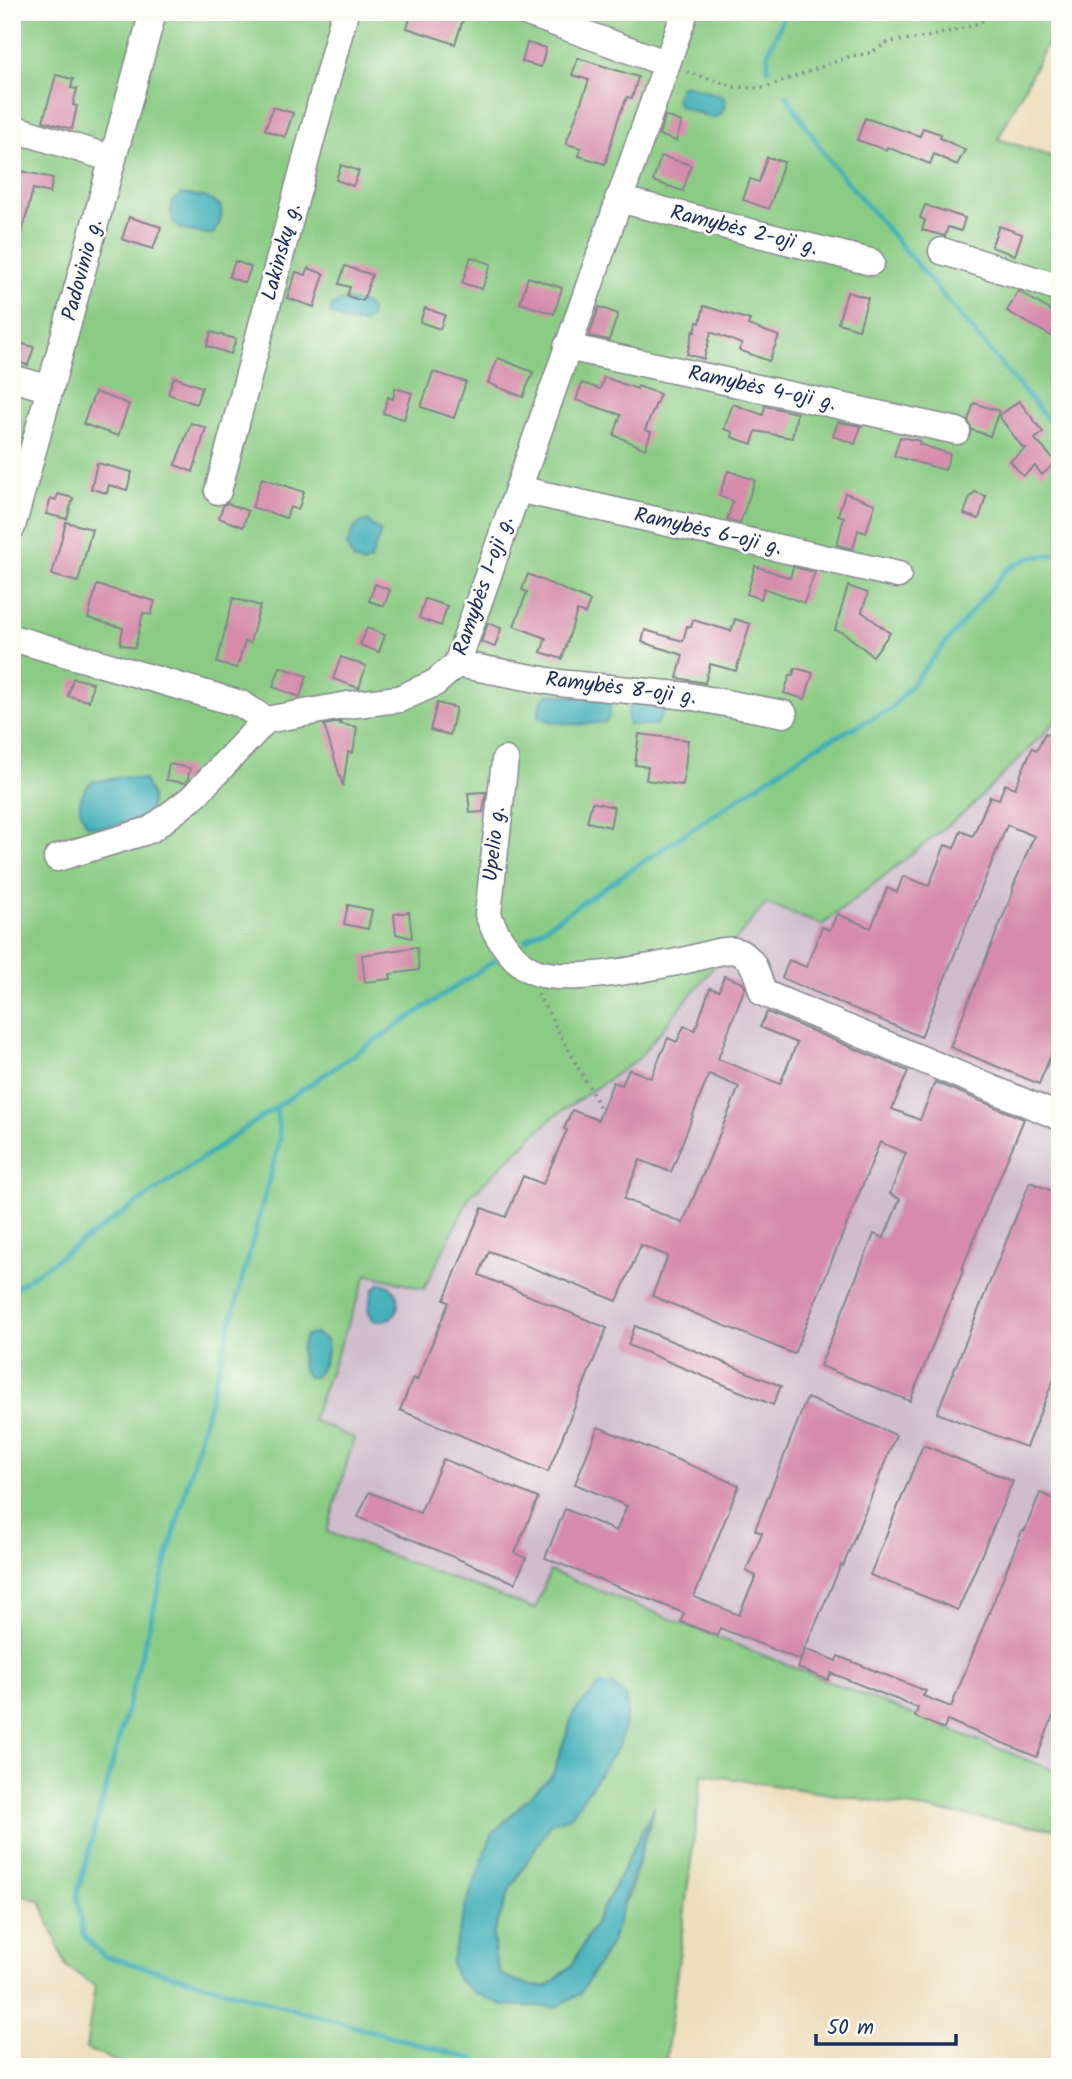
<svg xmlns="http://www.w3.org/2000/svg" width="1072" height="2079" font-family="Kalam,sans-serif">
	<rect width="100%" height="100%" fill="#fdfcf7"/>
	<filter id="ink" filterUnits="userSpaceOnUse"><feTurbulence type="fractalNoise" baseFrequency=".0143" numOctaves="2"/><feDisplacementMap in="SourceGraphic" scale="14" xChannelSelector="R" yChannelSelector="G"/><feConvolveMatrix kernelMatrix="1 2 1 2 8 2 1 2 1" color-interpolation-filters="sRGB"/></filter>
	<filter id="wash" filterUnits="userSpaceOnUse"><feTurbulence type="fractalNoise" baseFrequency=".00686" numOctaves="4" result="noise"/><feDisplacementMap in="SourceGraphic" scale="28" xChannelSelector="R" yChannelSelector="G"/><feGaussianBlur stdDeviation="1.57" result="paint"/><feColorMatrix in="noise" values="0 0 0 0 0 0 0 0 0 0 0 0 0 0 0 0 0 1.4 0 .05"/><feComposite in="paint" operator="in"/></filter>
	<g filter="url(#wash)">
		<rect width="100%" height="100%" fill="#eddebc"/>
		<polygon fill="#d0bdcc" points="1060,717 1060,1773 550,1572 535,1609 326,1532 354,1438 312,1421 367,1274 425,1289 470,1196 552,1118 638,1059 766,903 971,807"/>
		<path fill="#8bcc84" stroke="#537e71" stroke-width="2" fill-rule="evenodd" d="M12,12H1060V25L1049,40L998,139L1060,159V717L971,807L822,925L766,903L638,1059L552,1118L470,1196L424,1289L367,1274L312,1420L354,1438L327,1532L535,1609L550,1571L1060,1773V1830L702,1774L665,2067H129L86,2049L95,1986L66,1966L41,1901L12,1892ZM574,1712L620,1744L570,1817L551,1823L510,1889L493,1935L495,1957L501,1975L530,1986L547,1987L572,1966L654,1810L629,1895L556,2007C512,2005 493,2007 457,1979L492,1834L553,1774Z"/>
		<g fill="#3daeb8" stroke="#2c6e8b" stroke-width="2">
			<polygon points="686,85 719,95 724,98 725,105 720,115 712,118 679,106 676,99 680,87"/>
			<path d="M182,194L204,197L220,205C224,217 219,224 213,234C189,232 166,232 172,201Z"/>
			<polygon points="347,300 367,305 371,310 370,318 363,323 349,322 331,314 331,307 336,303"/>
			<path d="M367,521L381,532L370,561L363,564L354,560L347,547C351,535 353,523 367,521Z"/>
			<path d="M548,694L611,700L609,717L606,722C587,725 556,726 539,717L540,702Z"/>
			<path d="M635,698L663,701C665,711 662,718 655,725H629C626,715 628,705 635,698Z"/>
			<path d="M124,777L144,780C151,793 155,801 147,815C127,821 107,831 87,825C76,806 78,798 91,782Z"/>
			<path d="M380,1283C409,1287 401,1328 373,1320L368,1310L373,1290Z"/>
			<path d="M316,1334L326,1339C330,1352 323,1366 315,1377H308C299,1367 299,1347 306,1335Z"/>
			<polygon points="600,1685 613,1685 626,1697 627,1713 620,1744 570,1817 551,1823 510,1889 493,1935 495,1957 500,1974 530,1986 547,1987 572,1965 613,1890 655,1805 612,1941 580,1994 556,2007 503,2005 475,1993 457,1979 451,1963 466,1905 492,1834 553,1774 574,1712"/>
		</g>
		<g fill="none" stroke-linecap="round" stroke-linejoin="round">
			<g stroke="#3daeb8" stroke-width="5">
				<polyline points="768,69 768,53 786,12"/>
				<polyline points="786,95 827,158 1060,434"/>
				<polyline points="526,940 815,747 891,709 1006,570 1031,557 1060,554"/>
				<polyline points="276,1107 280,1139 77,1895 83,1935 104,1956 472,2059 486,2067"/>
				<polyline points="12,1290 276,1107 494,961"/>
			</g>
		</g>
		<g id="blocks">
			<g fill="#d68baa" fill-rule="evenodd">
				<polygon points="412,12 439,12 463,20 455,44 407,28"/>
				<polygon points="527,43 546,48 541,67 522,62"/>
				<polygon points="578,58 638,77 632,98 627,97 619,116 605,164 579,156 581,148 566,144 589,80 572,75"/>
				<polygon points="56,75 73,79 71,88 77,89 73,105 77,106 72,129 43,121"/>
				<polygon points="273,107 293,113 285,137 265,130"/>
				<polygon points="665,116 682,122 676,141 659,135"/>
				<polygon points="865,118 920,136 923,128 941,134 940,138 965,150 957,165 934,154 930,164 887,147 886,150 857,140"/>
				<polygon points="661,156 691,165 683,191 653,181"/>
				<polygon points="767,157 784,162 769,209 743,200 750,179 759,182"/>
				<polygon points="341,165 359,171 353,186 336,180"/>
				<polygon points="12,169 53,178 50,193 33,189 18,250 12,249"/>
				<polygon points="925,205 965,218 961,231 948,227 945,236 922,230 925,220 920,218"/>
				<polygon points="129,217 161,227 153,249 122,239"/>
				<polygon points="999,226 1022,234 1015,255 991,247"/>
				<polygon points="471,257 491,264 482,289 462,283"/>
				<polygon points="235,261 251,267 245,283 229,277"/>
				<polygon points="345,266 372,275 363,301 347,296 350,287 339,284"/>
				<polygon points="308,268 324,274 314,307 287,298 296,272 306,275"/>
				<polygon points="528,277 562,288 554,314 520,303"/>
				<polygon points="1018,291 1060,316 1060,341 1007,311"/>
				<polygon points="847,292 868,298 859,329 838,323"/>
				<polygon points="704,306 750,320 748,325 779,336 769,361 739,350 742,344 711,332 704,359 687,354 693,331 695,332 697,322 700,323"/>
				<polygon points="599,307 618,314 609,340 589,336"/>
				<polygon points="425,308 445,315 440,329 420,322"/>
				<polygon points="211,332 236,339 231,354 207,346"/>
				<polygon points="12,341 34,347 28,365 12,361"/>
				<polygon points="498,358 533,372 523,397 488,383"/>
				<polygon points="433,372 466,382 454,418 421,407"/>
				<polygon points="174,377 202,387 196,404 168,394"/>
				<polygon points="604,377 637,389 638,386 660,394 645,430 651,432 645,449 614,435 621,415 576,400 582,383 600,389"/>
				<polygon points="395,388 412,393 404,419 383,413 388,397 393,399"/>
				<polygon points="95,392 129,404 118,436 83,424"/>
				<polygon points="1019,401 1043,432 1035,439 1056,462 1042,475 1035,466 1023,476 1010,461 1026,448 1022,447 999,416"/>
				<polygon points="974,403 999,411 990,436 972,430 968,421"/>
				<polygon points="733,404 763,415 765,406 797,413 792,438 756,431 752,444 732,437 733,432 724,429"/>
				<polygon points="838,422 861,426 855,444 833,436"/>
				<polygon points="191,423 206,428 193,472 175,465"/>
				<polygon points="900,437 920,441 919,444 950,454 945,470 894,456"/>
				<polygon points="97,463 132,472 127,490 109,485 107,493 91,489"/>
				<polygon points="728,471 755,480 740,523 727,519 733,501 719,496"/>
				<polygon points="262,478 304,492 298,510 290,507 286,518 252,507"/>
				<polygon points="975,492 986,496 979,519 964,514 970,497"/>
				<polygon points="845,493 875,504 866,533 858,530 853,549 837,545 844,517 838,515"/>
				<polygon points="58,494 73,498 67,519 46,514 51,498 56,500"/>
				<polygon points="227,503 248,511 243,527 219,518 223,506"/>
				<polygon points="66,522 92,529 78,582 52,575"/>
				<polygon points="755,566 790,578 793,567 815,572 804,603 764,588 761,599 747,594"/>
				<polygon points="528,574 590,601 585,614 577,611 562,659 541,652 546,638 514,626 527,592 522,590"/>
				<polygon points="375,584 390,590 384,606 369,601"/>
				<polygon points="97,585 155,601 151,615 143,613 135,648 120,644 123,628 88,618"/>
				<polygon points="848,586 868,593 862,612 890,633 873,656 844,633 835,630"/>
				<polygon points="233,598 260,606 250,643 245,641 237,668 217,663"/>
				<polygon points="425,599 447,606 441,626 419,618"/>
				<polygon points="735,619 750,624 736,671 710,664 705,683 677,678 683,655 642,642 645,630 683,641 687,626 691,627 693,620 731,631"/>
				<polygon points="488,623 501,628 495,647 481,642"/>
				<polygon points="367,628 385,635 379,652 360,645"/>
				<polygon points="341,657 366,666 359,688 333,679"/>
				<polygon points="280,667 307,676 300,697 273,687"/>
				<polygon points="795,668 813,673 805,699 784,693 790,675 793,675"/>
				<polygon points="73,678 93,683 89,701 68,696"/>
				<polygon points="437,703 456,708 450,735 430,730"/>
				<polygon points="340,722 340,724 357,727 353,753 348,752 343,786 324,725"/>
				<polygon points="1045,733 1060,739 1060,1033 1039,1084 950,1047 1013,892 1013,887 1034,836 1007,825 921,1037 782,978 789,960 806,967 822,927 830,930 837,914 871,928 887,888 897,892 903,876 929,886 945,845 954,848 961,831 973,836 990,796 999,799 1005,784 1015,788 1032,748 1037,750"/>
				<polygon points="639,734 688,740 683,785 646,780 648,767 635,765"/>
				<polygon points="169,764 190,768 188,779 184,783 166,780"/>
				<polygon points="486,792 483,812 470,813 468,793"/>
				<polygon points="592,802 614,807 610,827 587,822"/>
				<polygon points="348,905 372,910 368,929 344,924"/>
				<polygon points="409,912 412,938 396,934 394,914"/>
				<polygon points="417,947 419,970 390,974 391,979 365,982 362,955"/>
				<path d="M724,976L743,983L745,987L718,1059L780,1084L797,1043L760,1027L767,1012L908,1071L892,1109L920,1120L935,1082L1024,1119L995,1189H994L962,1269L963,1271L910,1401L820,1366L874,1234L884,1238L900,1199L890,1194L906,1153L880,1142L794,1354L652,1296L668,1256L641,1245L617,1301L489,1251L479,1275L607,1328L548,1472L400,1410L413,1378L417,1380L449,1302L444,1300L482,1208L506,1217L523,1176L543,1184L567,1130L564,1129L572,1110L598,1120L613,1082L622,1085L629,1069L651,1078L668,1038L677,1042L684,1026L695,1030L710,988L719,991ZM709,1074L739,1087L683,1223L624,1199L640,1160L671,1172Z"/>
				<polygon points="1030,1182 1060,1194 1060,1364 1026,1447 937,1413"/>
				<polygon points="635,1326 781,1386 773,1405 628,1345"/>
				<polygon points="807,1398 896,1435 843,1566 841,1565 800,1660 720,1628 717,1636 681,1622 684,1613 545,1558 565,1509 616,1531 627,1506 575,1484 598,1427 739,1485 694,1597 739,1615 756,1576 746,1571 762,1533 755,1530"/>
				<polygon points="923,1445 1013,1481 958,1610 870,1575"/>
				<polygon points="443,1459 538,1498 515,1553 526,1558 515,1583 358,1517 369,1492 420,1513"/>
				<polygon points="1040,1493 1060,1501 1060,1698 1037,1757 947,1720 944,1729 915,1717 918,1708 831,1673 828,1680 798,1668 805,1649 836,1661 838,1656 926,1691 923,1696 951,1707 1022,1531 1024,1532"/>
			</g>
		</g>
	</g>
	<g filter="url(#ink)">
		<use href="#blocks" fill-opacity="0" stroke="#84868d" stroke-width="2"/>
		<g fill="none" stroke-linecap="round" stroke-linejoin="round">
			<defs>
				<g id="minor">
					<polyline points="525,12 665,63"/>
					<polyline points="12,128 113,159"/>
					<polyline points="618,199 871,262"/>
					<polyline points="942,251 1060,288"/>
					<polyline points="567,347 957,431"/>
					<polyline points="12,378 50,389"/>
					<polyline points="518,489 898,575"/>
					<polyline points="218,491 345,12"/>
					<polyline points="12,527 153,12"/>
					<polyline points="12,638 241,704 266,720 348,705 399,699 435,683 457,664 685,12"/>
					<polyline points="457,664 559,683 688,696 784,714"/>
					<path d="M505,760L488,914C495,935 515,966 538,973C574,983 645,968 682,961C695,959 723,948 735,951C755,956 757,976 763,993L1060,1117"/>
					<polyline points="57,858 150,830 192,798 266,720"/>
				</g>
			</defs>
			<use href="#minor" stroke="#84868d" stroke-width="29"/>
			<g stroke="#84868d" stroke-width="3.5" stroke-dasharray="2 5" stroke-linecap="butt">
				<polyline points="687,72 735,87 764,88 851,56 870,53 889,42 933,36 974,25 999,12"/>
				<polyline points="538,994 601,1109"/>
			</g>
			<use href="#minor" stroke="#fff" stroke-width="26"/>
		</g>
	</g>
	<g text-anchor="middle" dominant-baseline="central" stroke-width="5" stroke-linejoin="round" paint-order="stroke">
		<g font-size="21" fill="#1b2f5e" stroke="#fdfcf7">
			<text transform="translate(744 231) rotate(14)">Ramybės 2-oji g.</text>
			<text transform="translate(282 252) rotate(-75)">Lakinskų g.</text>
			<text transform="translate(83 270) rotate(-75)">Padovinio g.</text>
			<text transform="translate(762 389) rotate(12)">Ramybės 4-oji g.</text>
			<text transform="translate(708 532) rotate(13)">Ramybės 6-oji g.</text>
			<text transform="translate(484 586) rotate(-71)">Ramybės 1-oji g.</text>
			<text transform="translate(621 689) rotate(7)">Ramybės 8-oji g.</text>
			<text transform="translate(495 844) rotate(-84)">Upelio g.</text>
		</g>
	</g>
	<rect width="1072" height="2079" fill="none" stroke="#fdfcf7" stroke-width="42"/>
	<path d="M816 2034v10h140v-10" fill="none" stroke="#1b2f5e" stroke-width="3.5"/>
	<text x="827" y="2034" font-size="21" fill="#1b2f5e" stroke="#fdfcf7" stroke-width="5" paint-order="stroke">50 m</text>
</svg>
